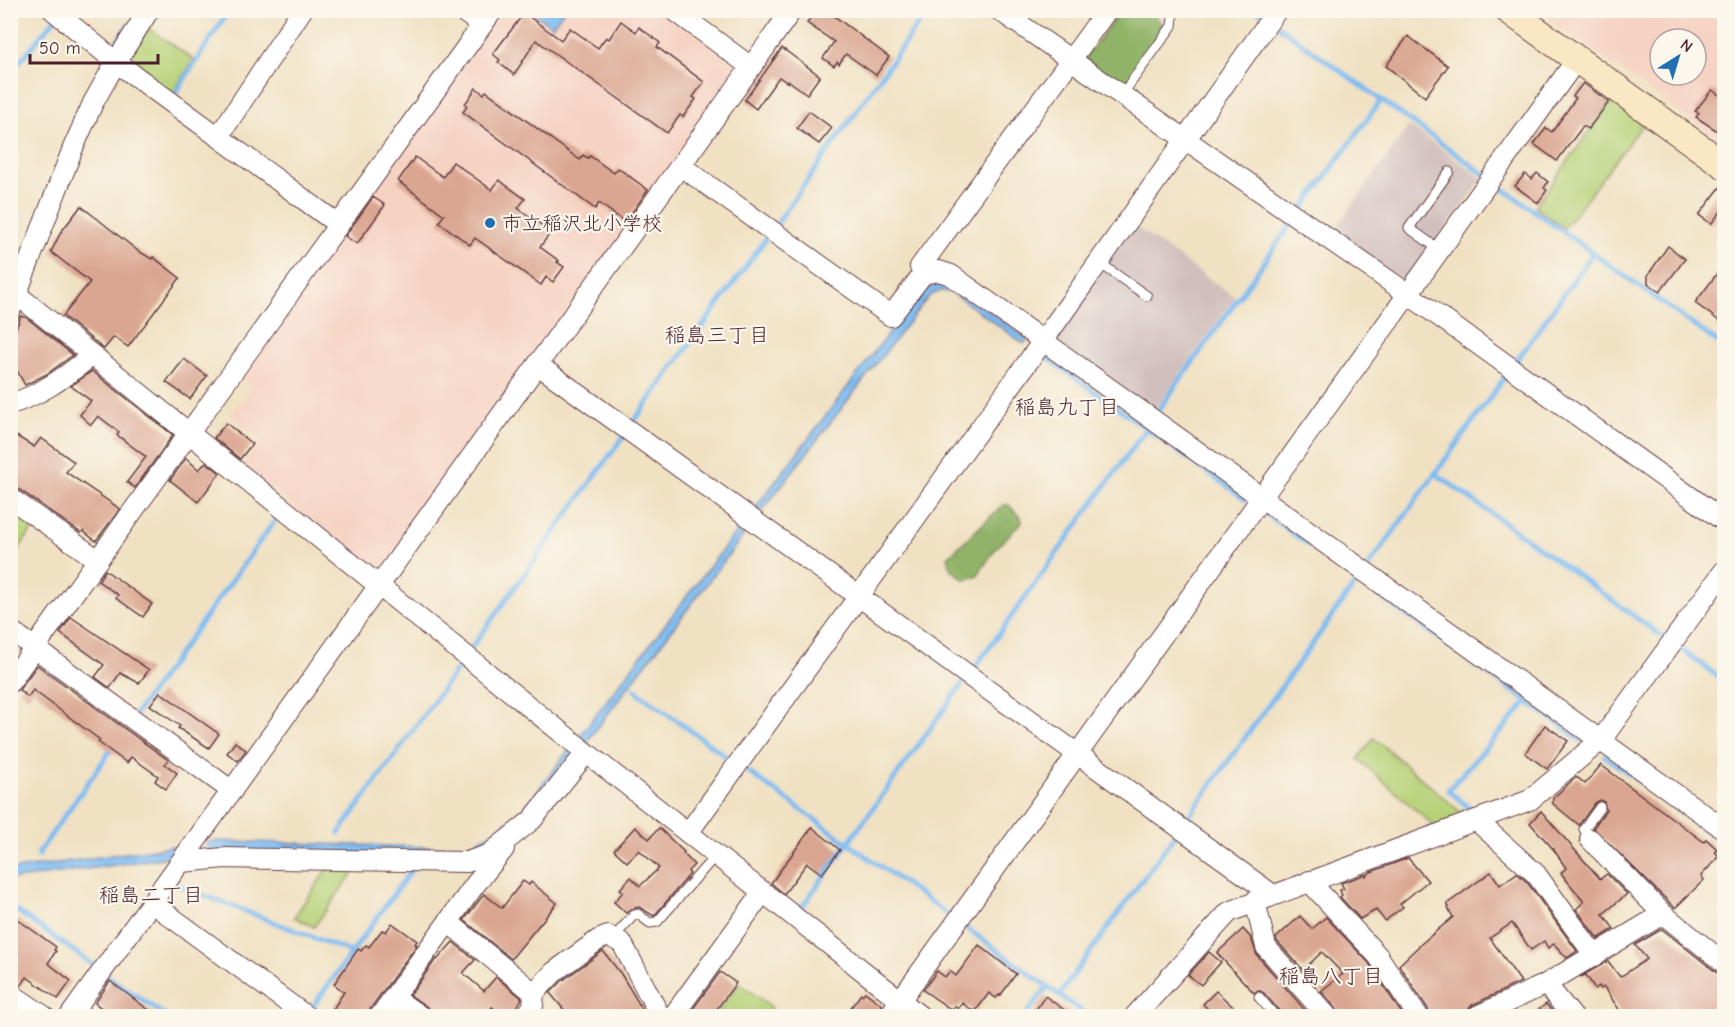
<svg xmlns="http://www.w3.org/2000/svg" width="1735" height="1027" font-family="'Comic Neue','Klee One',sans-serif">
	<rect width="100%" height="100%" fill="#fbf7ec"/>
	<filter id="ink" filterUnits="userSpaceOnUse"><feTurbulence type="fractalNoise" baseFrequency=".0167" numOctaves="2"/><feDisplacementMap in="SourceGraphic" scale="12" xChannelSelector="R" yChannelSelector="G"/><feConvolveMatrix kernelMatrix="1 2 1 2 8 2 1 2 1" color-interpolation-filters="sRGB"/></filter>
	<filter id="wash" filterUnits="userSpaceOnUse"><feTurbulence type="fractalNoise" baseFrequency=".008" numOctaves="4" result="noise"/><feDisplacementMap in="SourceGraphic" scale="24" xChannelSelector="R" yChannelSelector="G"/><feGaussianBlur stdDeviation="1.35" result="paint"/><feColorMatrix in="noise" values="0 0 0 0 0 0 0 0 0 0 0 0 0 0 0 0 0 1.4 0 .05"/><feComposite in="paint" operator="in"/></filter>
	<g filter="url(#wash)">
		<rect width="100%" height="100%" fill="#f0e1c3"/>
		<g fill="#f5d2c2" fill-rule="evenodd">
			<polygon points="502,11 669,11 741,69 382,570 375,571 242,466 262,440 230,415 252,387 239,376"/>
			<path d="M1538,11H1724V144L1632,78ZM1660,39H1696V75H1660Z"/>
		</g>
		<g fill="#d1bfbd">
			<polygon points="1409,126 1483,179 1405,281 1331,235"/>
			<polygon points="1133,225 1235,297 1153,412 1058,343 1057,332"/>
		</g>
		<g fill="#b6d177" stroke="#807851" stroke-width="1.5">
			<polygon points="148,28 194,60 171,96 125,62"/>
			<polygon points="1611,101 1643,124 1564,228 1535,207"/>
			<polygon points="11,503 37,523 11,560"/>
			<polygon points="1374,738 1465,816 1435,827 1358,759"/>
			<polygon points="329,867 356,869 314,927 294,917"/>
			<polygon points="739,983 772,1007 764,1016 715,1016"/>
		</g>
		<g fill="#90b368" stroke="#6d694a" stroke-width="1.5">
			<polygon points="1120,11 1152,11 1166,29 1126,83 1112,86 1085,58"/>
			<polygon points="1003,505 1009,505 1021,518 1022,522 996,548 977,576 965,580 951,569 948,557"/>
		</g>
		<g fill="#7dbbf1" stroke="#646d8e" stroke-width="1.5">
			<polygon points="530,11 564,11 552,26"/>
			<polygon points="943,283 952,285 1028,339 1024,344 951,292 940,291 929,296 758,516 752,512 921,291"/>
			<path d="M743,523L749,528L532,814L469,856L208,854L206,842L216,841L459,848C484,840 506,825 525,807Z"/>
			<polygon points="174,846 176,856 11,880 10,870"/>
		</g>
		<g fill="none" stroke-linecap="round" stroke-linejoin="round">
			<g stroke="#7dbbf1" stroke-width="5">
				<polyline points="1256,10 1264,16"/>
				<polyline points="1278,26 1484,174"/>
				<polyline points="111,50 127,27"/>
				<polyline points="10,73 55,19"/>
				<polyline points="173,97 229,10"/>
				<polyline points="1498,185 1724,347"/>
				<polyline points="1301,211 1381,100"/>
				<polyline points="778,222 928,10"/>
				<polyline points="1045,356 1245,499"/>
				<polyline points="1517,360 1593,253"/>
				<polyline points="1157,412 1292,223"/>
				<polyline points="632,424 767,237"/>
				<polyline points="1435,473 1666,639"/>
				<polyline points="1266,514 1581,740"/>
				<polyline points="1368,567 1507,374"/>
				<polyline points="472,647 626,433"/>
				<polyline points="1681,649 1724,681"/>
				<polyline points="973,670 1146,429"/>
				<polyline points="635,690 731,760"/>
				<polyline points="136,713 276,519 280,517"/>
				<polyline points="1605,756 1724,843"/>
				<polyline points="747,771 950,916"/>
				<polyline points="1474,812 1448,790 1528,701"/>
				<polyline points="1186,824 1184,823 1358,580"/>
				<polyline points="339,833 462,662"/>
				<polyline points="39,856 39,852 113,747"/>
				<polyline points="175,884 351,952"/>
				<polyline points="10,906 95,966"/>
				<polyline points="799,911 963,683"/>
				<polyline points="965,927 1088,1016"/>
				<polyline points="109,977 166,1016"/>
				<polyline points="1059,995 1175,835"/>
				<polyline points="308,1013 414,866"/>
				<polyline points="1025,1016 1047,987"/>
			</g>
		</g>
		<g id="blocks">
			<g fill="#daa691">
				<polygon points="816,10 826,10 889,57 876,75 846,54 839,64 837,62 834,66 823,58 834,42 807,23"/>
				<polygon points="524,13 561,40 570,28 598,48 606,37 609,39 621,21 636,32 639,27 660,43 657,47 704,82 693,97 696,99 683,117 680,115 667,133 536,40 514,75 498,62 500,60 493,54"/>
				<polygon points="1408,36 1448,66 1425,97 1386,66"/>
				<polygon points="782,48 820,76 807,94 789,81 788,83 779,77 756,109 745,100"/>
				<polygon points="1583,83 1609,102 1588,129 1583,126 1557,161 1534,144 1546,128 1552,132 1576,98 1573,96"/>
				<polygon points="476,88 484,94 486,91 580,160 583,155 588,158 590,156 614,173 618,168 648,190 625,222 599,203 595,209 463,112 467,106 465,104"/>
				<polygon points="1712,90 1725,99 1725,136 1696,117 1699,113 1695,111"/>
				<polygon points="809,111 832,128 819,144 797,128"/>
				<polygon points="415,157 443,177 453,162 492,190 499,180 525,199 518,208 551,232 540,247 559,261 557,262 564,267 553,282 546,277 541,285 475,238 470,245 439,222 444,215 398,181"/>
				<polygon points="1537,173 1548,182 1544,188 1547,190 1538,203 1515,186 1525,174 1532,179"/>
				<polygon points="1725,181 1725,206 1711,224 1699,215"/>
				<polygon points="373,197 385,205 357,244 345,236"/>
				<polygon points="81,206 138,251 152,259 153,257 180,278 128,347 114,337 104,349 63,316 90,282 51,252 61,232"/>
				<polygon points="1668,246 1685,259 1660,292 1648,283 1648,275"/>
				<polygon points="1725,263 1725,325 1695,303"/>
				<polygon points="21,316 27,318 73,355 47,374 25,385 10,358 10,343"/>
				<polygon points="184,359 207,376 190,399 166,382"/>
				<polygon points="92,371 173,435 135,488 127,482 146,457 117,435 119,432 98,416 91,425 80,415 91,401 71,386"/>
				<polygon points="226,423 252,444 240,459 214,438"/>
				<polygon points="10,432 34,447 41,438 74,462 66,472 120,509 96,541 83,531 81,533 17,488 10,486"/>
				<polygon points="186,458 199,470 206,462 220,473 198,502 170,480"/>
				<polygon points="105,570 152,604 143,617 116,598 118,595 98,581"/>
				<polygon points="71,617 149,670 139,683 120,673 110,688 95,677 104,665 60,633"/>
				<polygon points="37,665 168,760 165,764 177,773 166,789 155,781 158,776 131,757 127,763 98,742 100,740 33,690 28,697 19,690"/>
				<polygon points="160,692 219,734 209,748 178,728 180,726 150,705"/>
				<polygon points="1545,725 1568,741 1547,769 1525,753"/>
				<polygon points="235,742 246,750 238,761 227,753"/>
				<polygon points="1601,765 1704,842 1706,839 1717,849 1715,852 1719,856 1701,876 1704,880 1675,908 1593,828 1606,810 1604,802 1600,800 1595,803 1579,825 1553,804 1553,798 1575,778 1578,778 1585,784"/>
				<polygon points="1541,811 1600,879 1607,874 1627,894 1603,914 1614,929 1598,939 1576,909 1584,902 1561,873 1566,868 1554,850 1530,823"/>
				<polygon points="635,827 649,839 659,828 684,852 683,853 694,865 688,871 690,874 654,916 639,907 632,909 626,913 614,902 623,892 620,889 631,877 640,886 659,868 639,850 627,862 614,850"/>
				<polygon points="812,827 840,850 822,874 807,863 784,894 771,883"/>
				<polygon points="1408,858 1428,881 1400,904 1403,907 1385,921 1376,910 1360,919 1340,897 1342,895 1340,890 1344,889 1341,883 1366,874 1366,876 1371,872"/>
				<polygon points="1491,872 1500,885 1517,873 1527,882 1577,951 1567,958 1554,944 1548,948 1544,941 1531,950 1512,923 1490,938 1521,982 1472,1005 1466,1013 1457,1017 1430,1017 1428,1009 1399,965 1421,944 1453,917 1448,908 1449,907 1447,904"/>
				<polygon points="523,881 529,885 531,882 557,903 511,959 464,920 484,894 502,908"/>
				<polygon points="10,914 56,947 54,950 56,951 48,963 71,981 58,999 27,977 21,986 10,981"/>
				<polygon points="1300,916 1312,929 1326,917 1369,963 1404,1017 1347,1017 1345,1013 1339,1016 1336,1008 1321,991 1343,974 1322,952 1303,970 1277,941 1276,938"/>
				<polygon points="392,923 417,941 415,944 417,945 370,1009 368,1017 343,1017 333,1009 344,992 334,984 358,949 361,951 366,945 369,947 382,930 386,932"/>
				<polygon points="1243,929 1251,938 1257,955 1311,1017 1282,1017 1280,1012 1264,993 1258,990 1254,993 1217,953"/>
				<polygon points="1662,929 1716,972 1725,975 1725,1017 1641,1017 1636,1010 1624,1017 1604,987 1601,989 1599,986 1595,989 1586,975 1580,977 1608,961 1620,977 1647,959 1635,945"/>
				<polygon points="453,942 475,960 463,973 484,991 496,977 522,998 512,1017 503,1017 492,1007 485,1017 432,1017 427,1007 410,995 436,959 437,960"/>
				<polygon points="979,945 1016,974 1000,996 999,995 996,998 989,993 975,1012 962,1003 958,1009 955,1006 952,1010 923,990 937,971 945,977 950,971 956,976"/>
				<polygon points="603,951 621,974 647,1017 570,1017 550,993 562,981"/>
				<polygon points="1209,952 1221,962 1201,985 1188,975"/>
				<polygon points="720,972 736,983 711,1017 687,1017"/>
				<polygon points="110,981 158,1017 99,1017 104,1010 95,1003"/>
				<polygon points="1216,991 1244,1017 1216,1017 1203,1004"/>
				<polygon points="865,992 882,1005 874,1017 844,1017 861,994 862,995"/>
				<polygon points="1045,996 1074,1017 1031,1017"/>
				<polygon points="1546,1004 1557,1017 1529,1017"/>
			</g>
		</g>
	</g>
	<g filter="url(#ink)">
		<use href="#blocks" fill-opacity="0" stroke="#633c42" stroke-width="1.5"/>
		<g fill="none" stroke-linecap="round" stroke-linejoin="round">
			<defs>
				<g id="lane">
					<polyline points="1121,96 1172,26 1173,16 1171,10"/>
					<polyline points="1440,250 1409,228 1449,172"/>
					<polyline points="1098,262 1147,296"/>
					<polyline points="1590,839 1584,829 1600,807"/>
					<polyline points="613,938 634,915 638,914 650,923 657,922 716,855"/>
					<polyline points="1259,997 1275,1016"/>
				</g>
				<g id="street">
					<polyline points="53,10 116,62 339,225"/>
					<polyline points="461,10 482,25"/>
					<polyline points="674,10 751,67"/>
					<polyline points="999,10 1408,294 1724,521"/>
					<polyline points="219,136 302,10"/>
					<polyline points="681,166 891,316 923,274 939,271 951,275 1724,829"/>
					<polyline points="923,274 920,267 1107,10"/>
					<polyline points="10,289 583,750 920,1016"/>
					<polyline points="10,311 73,148 93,103 116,62 149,10"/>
					<polyline points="538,365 1273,895"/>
					<path d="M10,404C42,395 67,375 93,355"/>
					<polyline points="10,498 98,560"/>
					<polyline points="10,630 232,791"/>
					<polyline points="10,682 493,10"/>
					<polyline points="1476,820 1536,874 1595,956"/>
					<polyline points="688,833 1043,341 1277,10"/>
					<polyline points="1590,839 1663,914 1724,963"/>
					<polyline points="182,862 224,858 467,862 488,855 532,820 586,753"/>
					<polyline points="1309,881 1378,956 1418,1016"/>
					<polyline points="1255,901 1266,947 1327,1016"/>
					<polyline points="152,903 306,1016"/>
					<polyline points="448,922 534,993"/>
					<polyline points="1546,984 1572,1016"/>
					<polyline points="10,993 44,1016"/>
					<polyline points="394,998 420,1016"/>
					<polyline points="70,1016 792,10"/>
					<polyline points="380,1016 474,886 504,849"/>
					<polyline points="526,1016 533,1006 534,993 554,972 598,940 608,936 622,943 660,1016"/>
					<polyline points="673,1016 763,892"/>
					<polyline points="889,1016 1577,59"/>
					<polyline points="1135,1016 1229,912 1530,800 1601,740 1724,571"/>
					<polyline points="1477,1016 1546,984 1663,914"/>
				</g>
				<polyline id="secondary" points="1508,10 1724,165"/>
			</defs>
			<use href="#lane" stroke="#633c42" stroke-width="11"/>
			<use href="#street" stroke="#633c42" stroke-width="22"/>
			<use href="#secondary" stroke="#633c42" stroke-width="29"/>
			<use href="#lane" stroke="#fff" stroke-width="9"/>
			<use href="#street" stroke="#fff" stroke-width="20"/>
			<use href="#secondary" stroke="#fae7c3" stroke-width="27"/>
		</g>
	</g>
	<circle fill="#1f6fb2" stroke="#fbf7ec" stroke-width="2" cx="490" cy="223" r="6"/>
	<g text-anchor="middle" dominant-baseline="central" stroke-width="4.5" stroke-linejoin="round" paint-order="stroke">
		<g font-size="20" fill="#4a1f2b" stroke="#fbf7ec" text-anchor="start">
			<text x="502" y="223">市立稲沢北小学校</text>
		</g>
		<g font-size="21" fill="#4a1f2b" stroke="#fbf7ec">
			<text x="717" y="335">稲島三丁目</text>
			<text x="1067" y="407">稲島九丁目</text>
			<text x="151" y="895">稲島二丁目</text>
			<text x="1331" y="976">稲島八丁目</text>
		</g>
	</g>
	<rect width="1735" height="1027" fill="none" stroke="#fbf7ec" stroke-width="36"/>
	<g transform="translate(1678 57) rotate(37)"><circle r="28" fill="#fbf7ec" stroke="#b4a19f" stroke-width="1.5"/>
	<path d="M0-4.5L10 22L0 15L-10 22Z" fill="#1f6fb2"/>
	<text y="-9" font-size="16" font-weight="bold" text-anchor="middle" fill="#4a1f2b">N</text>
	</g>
	<path d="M30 54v9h128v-9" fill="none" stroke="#4a1f2b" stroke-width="3"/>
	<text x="39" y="54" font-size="18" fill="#4a1f2b" stroke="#fbf7ec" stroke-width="4.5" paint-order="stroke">50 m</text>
</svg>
